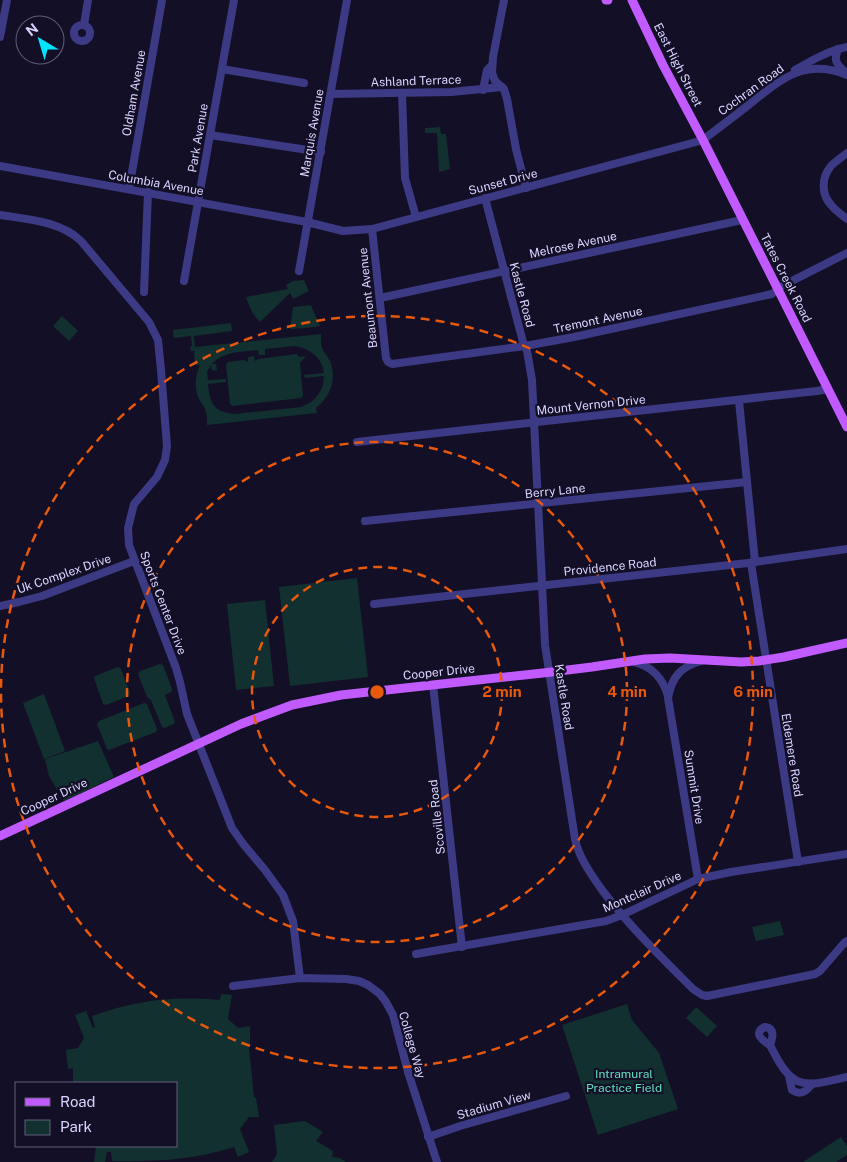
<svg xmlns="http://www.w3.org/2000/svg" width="847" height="1162" font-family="'Public Sans',sans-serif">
	<rect width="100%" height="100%" fill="#130f26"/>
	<g fill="#12302f" fill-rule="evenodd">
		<polygon points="440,127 441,134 446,134 450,169 439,172 437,133 425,133 425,128"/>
		<path d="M304,280L309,291L293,299L290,293L260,322C253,315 249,307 246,297L288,289L286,285L293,281Z"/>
		<polygon points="311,305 312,308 320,326 307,328 290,329 293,307"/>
		<polygon points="62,316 78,331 69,341 53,326"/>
		<path d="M231,323L232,331L194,336L195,347L321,334C321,339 321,346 323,350C325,354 328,357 330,361C337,378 331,396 316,408L317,413L207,425C207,420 207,414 205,409C204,406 201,403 199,399C194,388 195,376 200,365H195L194,351H191L190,347L192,346L191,336L174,338L173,330ZM294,346C309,348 322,357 324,373L304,375L305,378L324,376C324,391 315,402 301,407L235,414C213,412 210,403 208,384L226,382V379L208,380L207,372L211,365L212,371L217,370L216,364H212C224,351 241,352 258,350L259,355H265V349Z"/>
		<polygon points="297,354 299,357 306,356 300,363 303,396 301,398 233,406 230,404 226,365 228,362 244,360 248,362 248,357 254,356 255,361 258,359"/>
		<polygon points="357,578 368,677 290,686 279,587"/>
		<polygon points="265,600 274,686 236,690 227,604"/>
		<polygon points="160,664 163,665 172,689 171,692 165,695 175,722 174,724 164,728 162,727 151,700 147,697 138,674 140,671"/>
		<polygon points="118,667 121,669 130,693 129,696 106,705 103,704 94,678 95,676"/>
		<polygon points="44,694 65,751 44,759 23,703"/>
		<polygon points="144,703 147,704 157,729 156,732 109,750 107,749 97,724 99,721"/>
		<polygon points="98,741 114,777 64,801 49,776 45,759"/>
		<polygon points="780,921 784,935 756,941 752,927"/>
		<path d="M221,994L232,995L228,1019L238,1028L250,1026V1046L249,1047L254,1097L256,1098L259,1117H249L240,1129L249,1152L238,1157L234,1147C194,1160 153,1162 112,1161L111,1152H107L105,1162H94L96,1146H176V1083H73V1068L68,1069L66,1050L78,1048L84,1038L75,1015L86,1011L93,1028L95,1027L92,1016C138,1000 171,996 220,1000Z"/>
		<polygon points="627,1004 632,1020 659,1053 678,1109 598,1135 562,1025"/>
		<polygon points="696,1007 717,1026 707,1037 686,1018"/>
		<polygon points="305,1121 323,1132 316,1141 333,1151 332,1157 340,1158 346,1162 272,1162 277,1154 274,1125"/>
		<polygon points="841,1137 847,1146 847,1155 836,1162 803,1162"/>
	</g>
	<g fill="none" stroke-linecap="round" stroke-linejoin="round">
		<g stroke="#3d3a85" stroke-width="8">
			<polyline points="504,0 493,57 492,73 495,81 504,89 507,99 516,149 526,188"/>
			<circle cx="82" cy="33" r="8"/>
			<polyline points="84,25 88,0"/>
			<polyline points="0,37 7,0"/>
			<path d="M838,49C833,62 837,64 846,73"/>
			<polyline points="222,69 304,83"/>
			<path d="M795,70C812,60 828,51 847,47"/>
			<polyline points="483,90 487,70 492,65"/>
			<polyline points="402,93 405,178 416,217"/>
			<polyline points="331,94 451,92 502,87"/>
			<polyline points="210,135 321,152"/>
			<path d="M847,153C842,157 836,161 831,166C821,178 821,195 832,206C836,211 842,215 847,219"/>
			<path d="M0,166L307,222L343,231L372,229L696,142L703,140C717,129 732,118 746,107C779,81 803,57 847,75"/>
			<polyline points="129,189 162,0"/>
			<path d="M485,198L523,342L527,351L532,380L545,645L575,839C579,858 591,874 602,890C629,926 661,957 693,989L702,995L707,996L815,974L820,971L845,942L847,941"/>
			<path d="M0,215C26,219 61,221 81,241L149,322L158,340L161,370L167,446L165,460L157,477L134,504L128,528L129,545L176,668L180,682L187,714L232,828L244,845L265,870L283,895L293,921L300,978"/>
			<polyline points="372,229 386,358 388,362 392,364 525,346 574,337 772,294 782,286 847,253"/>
			<polyline points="299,271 347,0"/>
			<polyline points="184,281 234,0"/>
			<polyline points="144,292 148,192"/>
			<polyline points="380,298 742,220"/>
			<polyline points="739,401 755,562"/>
			<polyline points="357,442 817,391 828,389"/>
			<polyline points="365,521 747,482"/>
			<polyline points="751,563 798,862"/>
			<polyline points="374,604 748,563 847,549"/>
			<polyline points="0,606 19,602 42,596 134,561"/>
			<path d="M634,662C651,666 663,678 668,696"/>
			<polyline points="433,685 462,947"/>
			<path d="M698,879L668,698C672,676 681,667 701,661"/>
			<polyline points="416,954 606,921 622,915 698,879 731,872 847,854"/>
			<polyline points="233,986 300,978 346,979 359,981 368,985 380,994 386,1002 393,1015 408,1072 437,1162"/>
			<path d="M765,1027C775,1028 773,1037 770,1045C763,1041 752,1033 765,1027Z"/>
			<path d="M770,1045C792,1090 802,1088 847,1077"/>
			<path d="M789,1076L792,1090C801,1096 807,1091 812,1084"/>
			<polyline points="428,1137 460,1126 566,1096"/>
		</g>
		<g stroke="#c25bff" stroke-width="9">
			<polyline points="606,0 608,0"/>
			<polyline points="632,0 663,65 703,140 847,427"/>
			<polyline points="0,836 241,724 292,705 341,695 543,673 592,667 645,659 670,658 741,662 759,661 784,657 847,643"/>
		</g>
	</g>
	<g fill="none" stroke="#e8590c" stroke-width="2.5" stroke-dasharray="9 6">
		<circle cx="377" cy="692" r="125"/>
		<circle cx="377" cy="692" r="250"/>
		<circle cx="377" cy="692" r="376"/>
	</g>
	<g text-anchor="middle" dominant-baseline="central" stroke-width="4.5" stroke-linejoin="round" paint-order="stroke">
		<g font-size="12" fill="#d9d4ff" stroke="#130f26">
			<text transform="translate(678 65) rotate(63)">East High Street</text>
			<text transform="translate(416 81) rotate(-2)">Ashland Terrace</text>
			<text transform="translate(751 90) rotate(-36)">Cochran Road</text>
			<text transform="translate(134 93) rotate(-80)">Oldham Avenue</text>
			<text transform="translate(312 133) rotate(-80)">Marquis Avenue</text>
			<text transform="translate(198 138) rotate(-80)">Park Avenue</text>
			<text transform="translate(503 182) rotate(-15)">Sunset Drive</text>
			<text transform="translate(156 183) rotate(10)">Columbia Avenue</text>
			<text transform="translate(573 245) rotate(-12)">Melrose Avenue</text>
			<text transform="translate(786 278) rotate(63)">Tates Creek Road</text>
			<text transform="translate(522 295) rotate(75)">Kastle Road</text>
			<text transform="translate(368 298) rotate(-96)">Beaumont Avenue</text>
			<text transform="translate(598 320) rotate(-12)">Tremont Avenue</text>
			<text transform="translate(591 405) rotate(-6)">Mount Vernon Drive</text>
			<text transform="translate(555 491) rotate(-6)">Berry Lane</text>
			<text transform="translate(610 567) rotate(-6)">Providence Road</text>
			<text transform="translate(64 574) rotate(-19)">Uk Complex Drive</text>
			<text transform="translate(163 603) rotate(69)">Sports Center Drive</text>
			<text transform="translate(439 672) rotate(-6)">Cooper Drive</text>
			<text transform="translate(564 697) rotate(81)">Kastle Road</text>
			<text transform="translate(792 755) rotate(81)">Eldemere Road</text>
			<text transform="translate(694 787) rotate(81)">Summit Drive</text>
			<text transform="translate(54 797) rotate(-25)">Cooper Drive</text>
			<text transform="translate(437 817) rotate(-96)">Scoville Road</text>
			<text transform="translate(642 892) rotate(-24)">Montclair Drive</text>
			<text transform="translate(412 1045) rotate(74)">College Way</text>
			<text transform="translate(494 1105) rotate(-16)">Stadium View</text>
		</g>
		<g font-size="12" fill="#5fe0c0" stroke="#130f26">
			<text x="624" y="1074">Intramural<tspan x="624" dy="14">Practice Field</tspan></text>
		</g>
	</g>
	<circle cx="377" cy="692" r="8" fill="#e8590c" stroke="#130f26" stroke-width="2.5"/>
	<g font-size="15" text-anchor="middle" font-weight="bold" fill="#e8590c" stroke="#130f26" stroke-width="4.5" stroke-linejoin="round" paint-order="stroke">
		<text x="502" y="697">2 min</text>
		<text x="627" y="697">4 min</text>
		<text x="753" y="697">6 min</text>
	</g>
	<rect x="15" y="1082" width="162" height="65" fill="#130f26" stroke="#625e7d"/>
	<rect x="25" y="1098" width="25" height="8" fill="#c25bff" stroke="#625e7d"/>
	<text x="60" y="1107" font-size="15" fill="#d9d4ff">Road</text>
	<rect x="25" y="1120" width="25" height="15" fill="#12302f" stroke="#625e7d"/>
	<text x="60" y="1132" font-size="15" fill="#d9d4ff">Park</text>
	<g transform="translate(40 40) rotate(322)"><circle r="24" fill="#130f26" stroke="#625e7d"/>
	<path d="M0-4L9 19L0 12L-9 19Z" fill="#00e5ff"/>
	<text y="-8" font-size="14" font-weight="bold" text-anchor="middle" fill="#d9d4ff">N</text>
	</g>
</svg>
